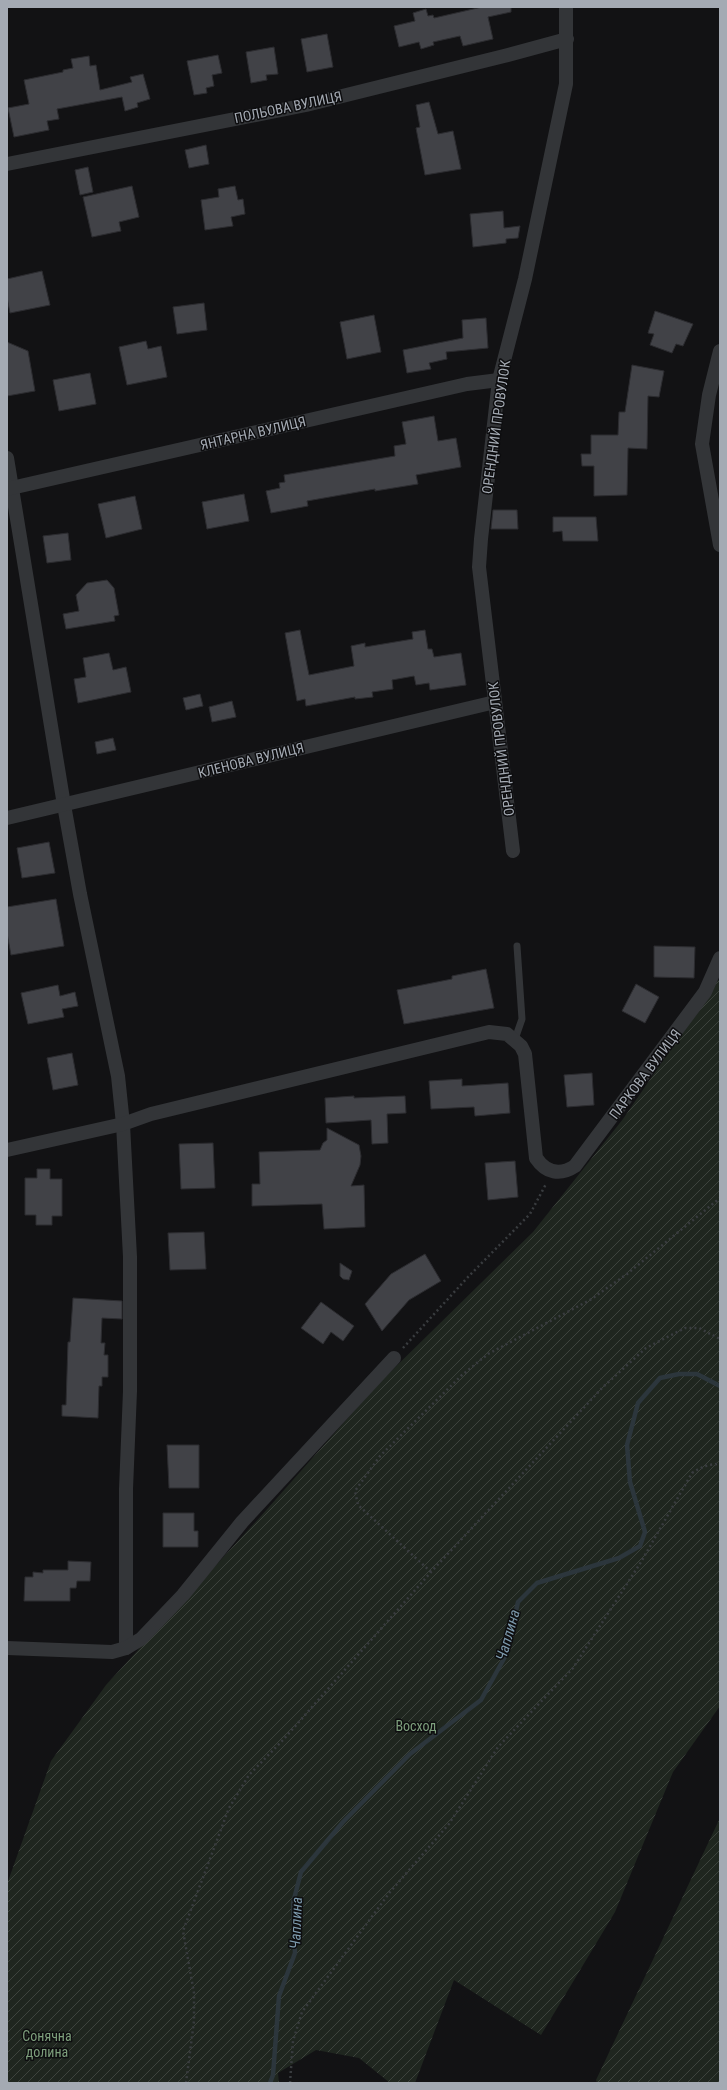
<svg xmlns="http://www.w3.org/2000/svg" width="727" height="2090" font-family="'Roboto Condensed',sans-serif">
	<defs>
		<pattern id="garden-furrows" width="10" height="10" patternUnits="userSpaceOnUse"><rect width="10" height="10" fill="#1f261f"/><path d="M-1 1l2-2M0 10L10 0M9 11l2-2" fill="none" stroke="#3d433d"/></pattern>
	</defs>
	<rect width="100%" height="100%" fill="#121214"/>
	<g fill="url(#garden-furrows)">
		<polygon points="718,980 720,981 720,1706 673,1772 615,1912 541,2035 454,1980 415,2083 390,2083 359,2058 316,2050 278,2073 279,2083 7,2083 7,1884 51,1761 106,1685 261,1516 378,1384 533,1232 623,1119"/>
		<polygon points="720,1818 720,2083 597,2083 596,2080"/>
	</g>
	<g fill="none" stroke-linecap="round" stroke-linejoin="round">
		<polyline stroke="#2c363c" stroke-width="4.5" points="270,2083 273,2075 279,1996 295,1953 293,1903 301,1872 343,1822 410,1754 481,1700 506,1655 518,1602 537,1583 619,1558 640,1546 645,1532 630,1482 627,1445 638,1403 660,1378 679,1374 697,1374 720,1386"/>
	</g>
	<g fill="#414247" stroke="#2c2c30">
		<polygon points="482,7 511,7 511,12 488,17 493,39 463,46 460,36 433,42 434,45 421,49 419,42 399,47 394,26 415,21 413,13 426,9 428,16 433,15 434,18"/>
		<polygon points="327,34 333,67 307,72 301,39"/>
		<polygon points="274,47 278,74 266,75 267,80 251,83 246,52"/>
		<polygon points="218,55 222,73 212,75 214,86 206,88 207,93 194,95 187,61"/>
		<polygon points="89,56 90,66 96,65 100,90 132,82 130,77 143,74 150,99 137,103 138,107 125,111 122,97 57,109 59,119 47,121 49,130 14,137 8,108 29,104 24,80 63,72 63,70 73,68 71,59"/>
		<polygon points="429,102 438,134 453,131 461,169 425,175 416,128 420,127 416,105"/>
		<polygon points="206,145 209,164 189,168 185,150"/>
		<polygon points="88,167 93,192 80,195 75,170"/>
		<polygon points="132,186 139,217 119,222 121,231 92,237 83,197"/>
		<polygon points="235,186 238,200 243,199 245,214 231,217 233,226 205,230 201,200 219,197 218,189"/>
		<polygon points="503,211 504,228 520,226 518,238 506,239 506,243 473,247 470,214"/>
		<polygon points="42,271 50,305 10,313 7,297 7,279"/>
		<polygon points="204,303 207,330 177,334 173,307"/>
		<polygon points="655,311 693,324 683,346 676,344 672,353 650,345 654,334 648,333"/>
		<polygon points="374,315 381,352 347,359 340,322"/>
		<polygon points="486,318 488,348 446,352 447,359 429,363 431,369 407,373 403,350 463,338 462,320"/>
		<polygon points="146,341 148,349 161,346 167,377 127,385 119,347"/>
		<polygon points="7,342 28,351 35,391 7,396"/>
		<polygon points="632,365 664,371 659,397 648,396 647,449 628,448 627,495 594,496 594,466 582,466 581,454 591,454 591,435 618,435 619,412 625,412"/>
		<polygon points="90,373 96,404 59,411 53,380"/>
		<polygon points="434,416 438,441 456,438 461,467 416,475 418,484 375,491 375,489 307,501 308,506 271,513 266,491 280,488 279,483 285,482 284,475 395,456 394,446 406,444 402,422"/>
		<polygon points="244,494 249,521 207,529 202,502"/>
		<polygon points="135,496 142,529 106,538 98,504"/>
		<polygon points="493,510 517,510 518,529 491,529"/>
		<polygon points="553,517 596,517 598,541 563,541 562,531 553,532"/>
		<polygon points="68,533 71,560 47,563 43,536"/>
		<polygon points="107,580 114,588 119,615 114,616 115,621 66,629 63,614 79,611 76,595 87,583"/>
		<polygon points="300,630 309,675 354,666 351,646 365,643 365,647 413,639 412,632 425,630 428,649 432,649 434,657 461,653 466,685 430,690 429,683 416,685 414,676 392,680 393,689 372,692 373,697 355,699 355,697 306,706 305,699 297,701 285,633"/>
		<polygon points="109,653 113,670 126,667 131,692 78,703 74,679 86,677 83,658"/>
		<polygon points="200,694 203,706 186,710 183,698"/>
		<polygon points="232,701 236,717 212,722 209,707"/>
		<polygon points="113,738 116,750 97,754 95,742"/>
		<polygon points="49,842 55,873 22,878 17,848"/>
		<polygon points="56,899 64,946 11,955 7,933 7,907"/>
		<polygon points="654,946 695,947 694,978 654,977"/>
		<polygon points="486,969 494,1008 404,1024 397,990 452,979 452,976"/>
		<polygon points="636,984 659,997 645,1023 622,1011"/>
		<polygon points="58,985 60,996 75,992 78,1006 62,1009 64,1017 28,1024 21,993"/>
		<polygon points="72,1053 78,1085 53,1090 47,1058"/>
		<polygon points="592,1073 594,1105 567,1107 564,1075"/>
		<polygon points="462,1079 462,1086 508,1083 510,1113 475,1116 474,1107 431,1109 429,1081"/>
		<polygon points="354,1096 354,1098 405,1096 406,1113 387,1114 388,1143 372,1144 371,1120 326,1123 325,1098"/>
		<polygon points="327,1128 359,1145 361,1156 360,1165 351,1186 364,1185 365,1227 324,1229 322,1204 252,1206 252,1184 260,1184 259,1152 320,1150 323,1143 327,1140"/>
		<polygon points="213,1143 215,1188 181,1189 179,1144"/>
		<polygon points="515,1161 518,1197 488,1200 485,1163"/>
		<polygon points="37,1169 50,1169 50,1179 62,1179 62,1216 52,1216 52,1225 36,1225 36,1215 25,1215 25,1178 37,1178"/>
		<polygon points="204,1232 206,1269 170,1270 168,1233"/>
		<polygon points="425,1254 441,1281 409,1300 382,1331 365,1304 391,1274"/>
		<polygon points="340,1263 352,1271 349,1280 343,1279 340,1276"/>
		<polygon points="73,1298 122,1301 122,1319 102,1318 101,1343 105,1343 104,1355 108,1355 108,1377 102,1377 102,1386 99,1386 98,1418 62,1416 62,1405 66,1405 68,1342 70,1342"/>
		<polygon points="321,1302 354,1326 343,1341 331,1332 323,1344 301,1328"/>
		<polygon points="167,1445 199,1445 199,1488 169,1488"/>
		<polygon points="163,1513 194,1513 194,1531 198,1531 198,1547 163,1547"/>
		<polygon points="68,1561 91,1562 90,1581 77,1581 76,1588 70,1588 70,1601 24,1601 25,1577 33,1577 33,1572 43,1573 43,1570 68,1570"/>
	</g>
	<g fill="none" stroke-linecap="round" stroke-linejoin="round">
		<g stroke="#393c3f" stroke-width="2.5" stroke-dasharray="2 3" stroke-linecap="butt">
			<polyline points="403,1348 468,1277 530,1214 546,1184"/>
			<polyline points="431,1572 358,1505 355,1491 380,1456 462,1375 488,1354 590,1300 627,1274 720,1198"/>
			<polyline points="186,2083 194,2021 194,1993 183,1931 229,1808 249,1775 283,1740 431,1572 603,1387 646,1348 685,1328 699,1328 720,1339"/>
			<path d="M290,2083L293,2041L302,2012L390,1892L449,1824L498,1747L573,1668L641,1562L692,1473C701,1467 709,1464 720,1464"/>
		</g>
		<polyline stroke="#333538" stroke-width="7" points="515,1039 522,1019 517,946"/>
		<g stroke="#333538" stroke-width="14">
			<polyline points="7,164 306,105 504,56 567,39"/>
			<polyline points="720,351 709,395 702,444 720,545"/>
			<polyline points="7,458 64,805 80,894 118,1076 123,1124 130,1257 130,1391 126,1489 126,1648"/>
			<polyline points="7,489 467,384 499,380"/>
			<polyline points="7,818 495,702"/>
			<polyline points="513,851 479,567 481,539 499,380 525,279 566,84 566,7"/>
			<path d="M7,1150L123,1124L151,1114L489,1032L507,1034L521,1046L525,1054L536,1158C546,1173 560,1176 575,1166L705,992L720,958"/>
			<polyline points="7,1648 112,1652 126,1648 141,1639 183,1595 242,1522 394,1358"/>
		</g>
	</g>
	<g text-anchor="middle" dominant-baseline="central" stroke-width="3" stroke-linejoin="round" paint-order="stroke">
		<g font-size="14" fill="#a4aab3" stroke="#0d0d0f">
			<text transform="translate(288 107) rotate(-12)">ПОЛЬОВА ВУЛИЦЯ</text>
			<text transform="translate(496 427) rotate(-82)">ОРЕНДНИЙ ПРОВУЛОК</text>
			<text transform="translate(253 433) rotate(-13)">ЯНТАРНА ВУЛИЦЯ</text>
			<text transform="translate(501 749) rotate(-97)">ОРЕНДНИЙ ПРОВУЛОК</text>
			<text transform="translate(251 760) rotate(-14)">КЛЕНОВА ВУЛИЦЯ</text>
			<text transform="translate(645 1074) rotate(-53)">ПАРКОВА ВУЛИЦЯ</text>
		</g>
		<g font-size="14" fill="#7d9e7c" stroke="#0d0d0f">
			<text x="416" y="1726">Восход</text>
			<text x="47" y="2036">Сонячна<tspan x="47" dy="16">долина</tspan></text>
		</g>
		<g font-size="15" font-style="italic" fill="#7d9aad" stroke="#0d0d0f">
			<text transform="translate(508 1635) rotate(-74)">Чаплина</text>
			<text transform="translate(296 1923) rotate(-88)">Чаплина</text>
		</g>
	</g>
	<rect width="727" height="2090" fill="none" stroke="#a4aab3" stroke-width="16"/>
</svg>
